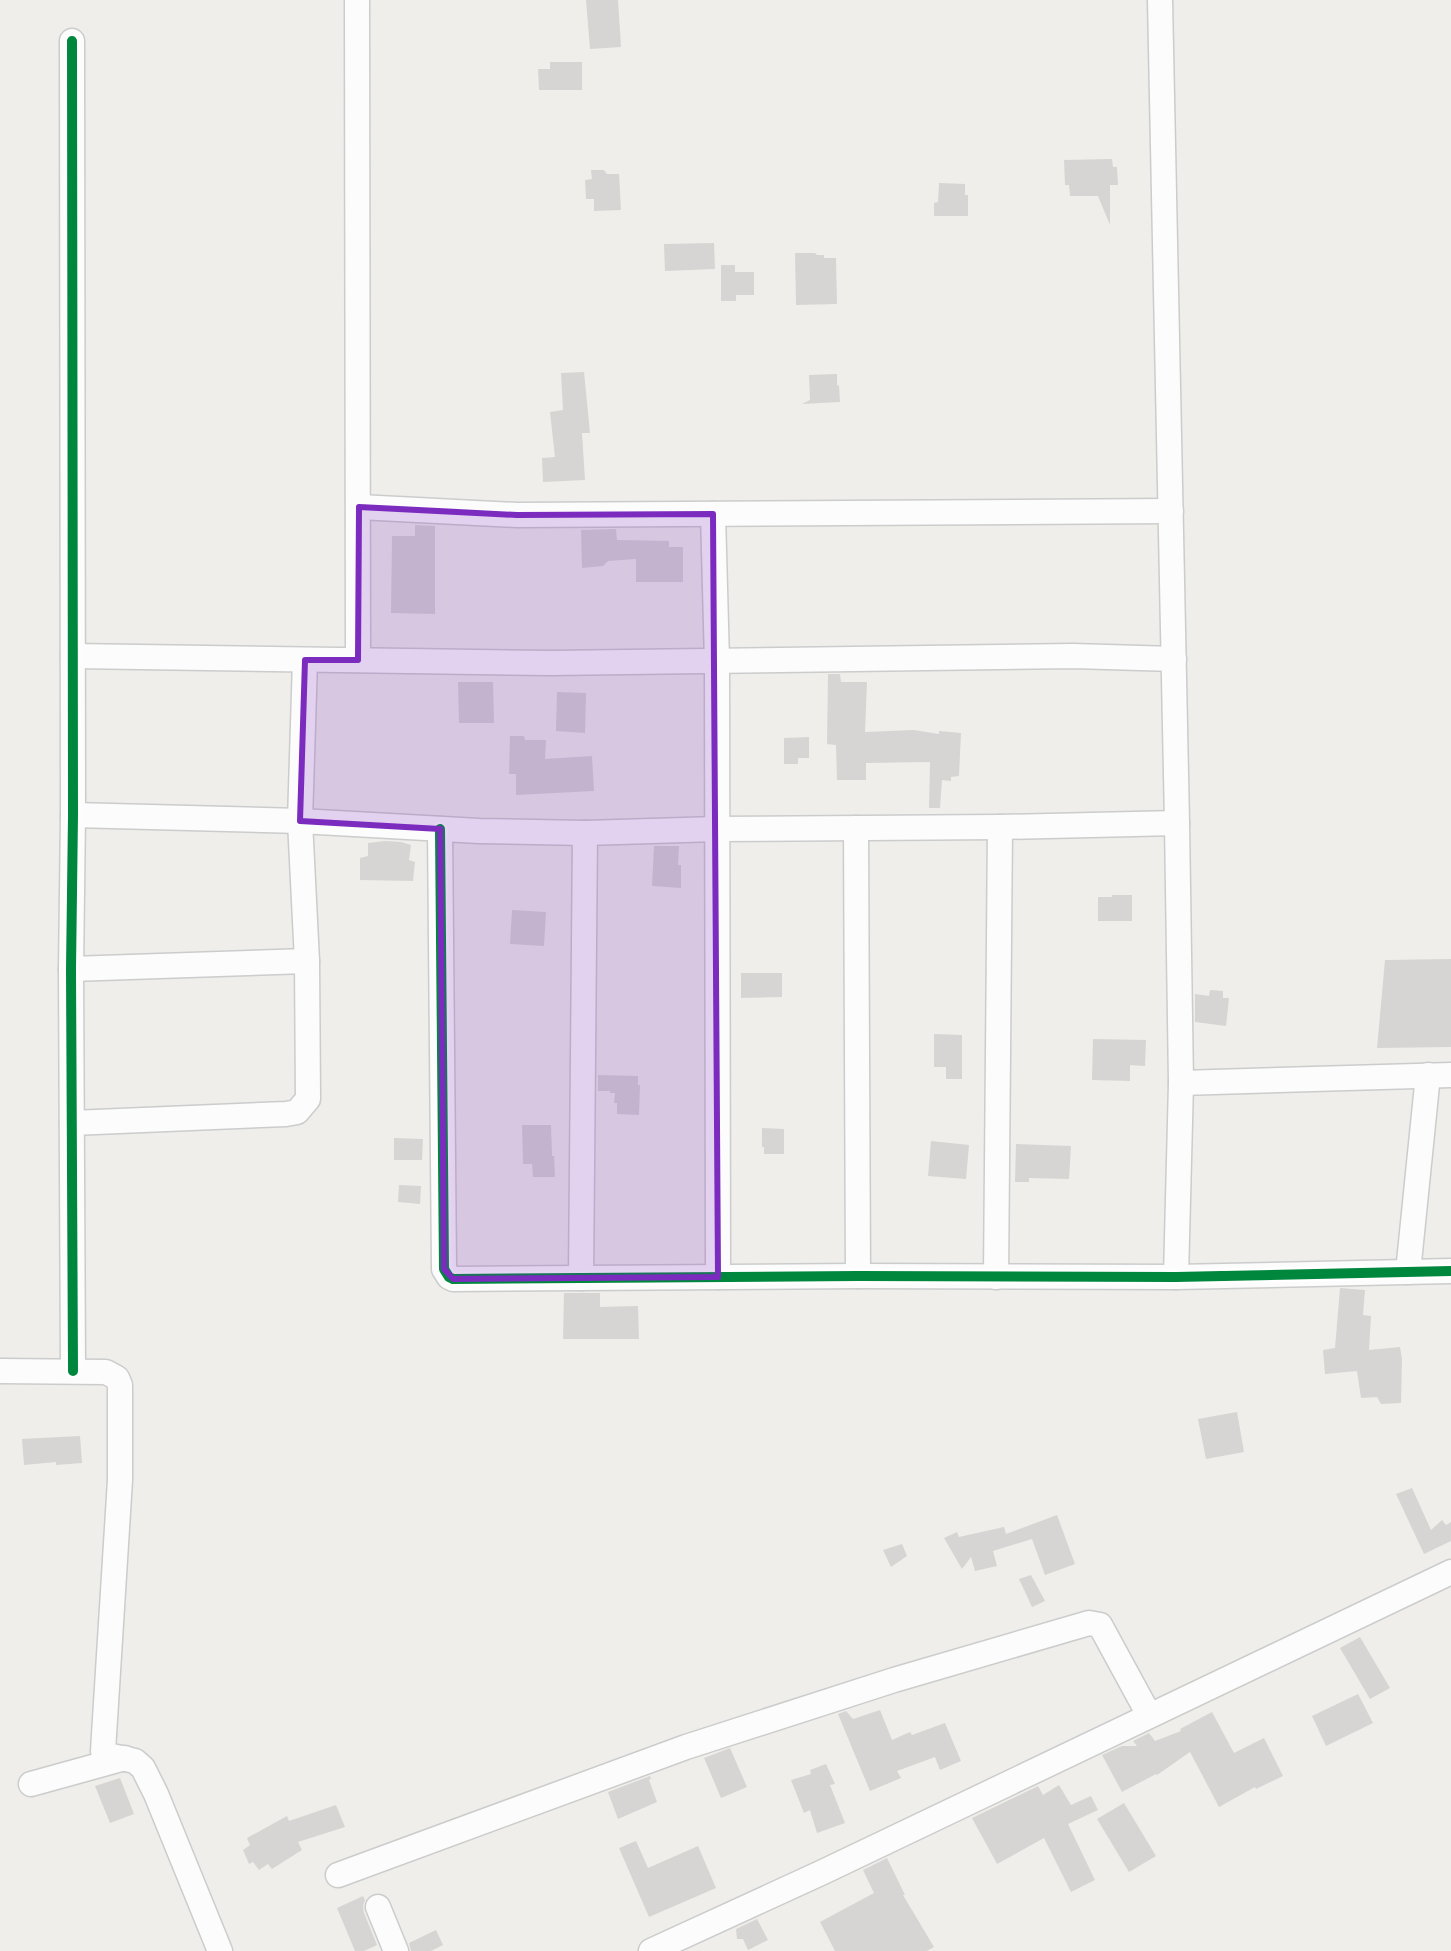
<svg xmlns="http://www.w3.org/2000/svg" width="1451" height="1951" font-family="Ubuntu,sans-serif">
	<rect width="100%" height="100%" fill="#efeeea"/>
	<g fill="#d6d5d3">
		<polygon points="586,0 618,0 621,47 590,49"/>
		<polygon points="550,62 582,62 582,90 539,90 538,69 550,69"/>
		<polygon points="1112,159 1113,167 1117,167 1118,185 1110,185 1110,225 1098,196 1070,196 1069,185 1065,185 1064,160"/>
		<polygon points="591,170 604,170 607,174 619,174 621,210 594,211 594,199 586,199 585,180 592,179"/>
		<polygon points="939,183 965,184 965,195 968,195 968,216 934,216 934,203 938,202"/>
		<polygon points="714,243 715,269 665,271 664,244"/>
		<polygon points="795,253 815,253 817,255 824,255 824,258 836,258 837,304 796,305"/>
		<polygon points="721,265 735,265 735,272 754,272 754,295 736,295 736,301 721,301"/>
		<polygon points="584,372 590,433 582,433 585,480 543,482 542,458 555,457 550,412 563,410 561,373"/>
		<polygon points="837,374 837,386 839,385 840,402 802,404 810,400 809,375"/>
		<polygon points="415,525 435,526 435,614 391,613 392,536 415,536"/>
		<polygon points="616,529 617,540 669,541 669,547 683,547 683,582 636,582 636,559 608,561 603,566 582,568 581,530"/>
		<polygon points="828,674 840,674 841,682 867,682 865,732 914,730 939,734 939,731 961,733 959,776 951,777 951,781 942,780 940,808 929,808 930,762 866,763 866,780 837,780 836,745 827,744"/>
		<polygon points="458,682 493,682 494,723 459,723"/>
		<polygon points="557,692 586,693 585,733 556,731"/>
		<polygon points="510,736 524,736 525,740 546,740 545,759 592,756 594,791 516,795 516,774 509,774"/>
		<polygon points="809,737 809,758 798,758 798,764 784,764 784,738"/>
		<polygon points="386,841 401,842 411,845 409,860 415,862 413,881 360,880 360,858 368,856 368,843"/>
		<polygon points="654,846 679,846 678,865 681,865 681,888 652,886"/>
		<polygon points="1112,895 1132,895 1132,921 1098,921 1098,897 1112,897"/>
		<polygon points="512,910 546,912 544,946 510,944"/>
		<polygon points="1451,959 1451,1047 1377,1048 1385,960"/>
		<polygon points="741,973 782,973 782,997 741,998"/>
		<polygon points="1210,990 1223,991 1223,998 1229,998 1226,1026 1195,1022 1195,994 1209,996"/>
		<polygon points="934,1034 962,1035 962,1079 946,1079 946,1067 934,1067"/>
		<polygon points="1093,1039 1146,1040 1145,1066 1130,1065 1130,1081 1092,1080"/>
		<polygon points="598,1075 638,1076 638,1085 640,1085 639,1115 617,1114 617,1103 614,1103 615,1093 610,1093 610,1091 598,1091"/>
		<polygon points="522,1125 551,1125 552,1156 554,1156 555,1177 533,1177 532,1164 523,1164"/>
		<polygon points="762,1128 784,1129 784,1154 764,1154 764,1147 762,1147"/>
		<polygon points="394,1138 423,1139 422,1160 394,1160"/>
		<polygon points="931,1141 969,1145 966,1179 928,1176"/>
		<polygon points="1016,1144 1071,1146 1069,1179 1029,1178 1029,1182 1015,1182"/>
		<polygon points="399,1185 421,1186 420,1204 398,1202"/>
		<polygon points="1340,1288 1365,1290 1363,1315 1371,1316 1369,1350 1400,1347 1402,1359 1401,1403 1381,1404 1377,1397 1361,1398 1357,1371 1325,1374 1323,1350 1335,1348"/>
		<polygon points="564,1293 600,1293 600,1307 638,1306 639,1339 563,1339"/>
		<polygon points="1237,1412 1244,1452 1206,1459 1198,1419"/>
		<polygon points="80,1436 82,1463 56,1465 56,1462 24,1465 22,1439"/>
		<polygon points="1412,1488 1431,1530 1442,1520 1446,1525 1451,1522 1451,1541 1424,1554 1396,1494"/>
		<polygon points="1057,1515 1075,1564 1045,1575 1032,1539 993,1551 997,1566 975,1571 971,1557 962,1569 944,1538 957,1532 959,1537 1004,1527 1006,1534"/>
		<polygon points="902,1544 907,1556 891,1567 883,1550"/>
		<polygon points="1031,1575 1045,1601 1032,1607 1019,1579"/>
		<polygon points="1360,1637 1390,1688 1370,1699 1340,1648"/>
		<polygon points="1358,1694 1373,1723 1326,1746 1312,1716"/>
		<polygon points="880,1710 892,1740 910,1732 912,1735 945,1723 961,1761 940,1770 935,1757 897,1771 901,1778 870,1791 838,1714 846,1711 853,1719"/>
		<polygon points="1212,1712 1234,1753 1264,1738 1283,1776 1256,1789 1255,1787 1219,1807 1190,1752 1157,1775 1156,1774 1122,1792 1102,1755 1122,1746 1137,1746 1133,1741 1149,1733 1155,1741 1181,1731 1180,1729"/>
		<polygon points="730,1748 747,1787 721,1798 704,1758"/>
		<polygon points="826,1764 835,1784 830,1785 845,1823 817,1833 810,1810 804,1813 791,1780 811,1774 810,1770"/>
		<polygon points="650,1776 651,1779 649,1780 657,1802 618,1819 608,1792"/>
		<polygon points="120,1778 134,1814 110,1823 95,1786"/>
		<polygon points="1059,1785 1071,1805 1091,1796 1098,1810 1068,1824 1095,1880 1071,1892 1044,1838 997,1864 972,1818 1038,1786 1043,1795"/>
		<polygon points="1124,1803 1156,1856 1129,1872 1097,1819"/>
		<polygon points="336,1805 345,1827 298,1842 302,1850 272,1869 268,1864 259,1870 253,1862 249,1864 243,1850 250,1845 247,1838 287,1816 289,1821"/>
		<polygon points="636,1841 648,1868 698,1846 716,1888 649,1917 619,1848"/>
		<polygon points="887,1858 905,1895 903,1895 934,1947 927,1951 835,1951 820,1922 874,1893 863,1870"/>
		<polygon points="363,1896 365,1900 363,1906 364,1913 377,1945 364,1951 355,1951 337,1908"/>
		<polygon points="757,1919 768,1940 748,1950 743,1939 737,1939 736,1929"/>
		<polygon points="436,1930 443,1945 431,1951 411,1951 409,1943"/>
	</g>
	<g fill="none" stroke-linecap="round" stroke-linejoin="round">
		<defs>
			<g id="minor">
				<polyline points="357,0 358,660"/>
				<polyline points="1160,0 1177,823 1181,1083 1176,1277"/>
				<polyline points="72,41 73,815 71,969 73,1371"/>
				<polyline points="359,507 517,515 1171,511"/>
				<polyline points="713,514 717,662 718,1277"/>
				<polyline points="73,656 550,663 1073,656 1174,659"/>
				<polyline points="73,815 300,821 479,831 585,833 717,829 1000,827 1177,823"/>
				<polyline points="856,828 858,1276"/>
				<polyline points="440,829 444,1269 449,1277 453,1279 858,1276 1176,1277 1451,1271"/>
				<polyline points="71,969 307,961"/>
				<polyline points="1181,1083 1451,1075"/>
				<polyline points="72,1123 286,1114 297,1112 308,1099 307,961 300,821 305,660"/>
				<polyline points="1408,1272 1428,1075"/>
				<polyline points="996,1277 1000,827"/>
				<polyline points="581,1278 585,833"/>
				<polyline points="0,1371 106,1372 117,1378 120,1385 120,1480 103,1751 107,1755 135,1761 143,1768 156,1794 220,1951"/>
				<polyline points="31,1784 125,1758"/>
				<polyline points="338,1875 686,1747 894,1680 1089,1623 1100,1625 1149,1715"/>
				<polyline points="378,1907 396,1951"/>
				<polyline points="651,1951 823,1872 1451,1572"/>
			</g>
		</defs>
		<use href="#minor" stroke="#cbcccc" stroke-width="27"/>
		<use href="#minor" stroke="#fdfcfc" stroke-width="24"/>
		<defs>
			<g id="cycleway">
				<polyline points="72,41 73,815 71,969 73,1371"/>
				<polyline points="440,829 444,1269 449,1277 453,1279 858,1276 1176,1277 1451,1271"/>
			</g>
		</defs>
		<use href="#cycleway" stroke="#fff" stroke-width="15"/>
		<use href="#cycleway" stroke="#00873e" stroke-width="10"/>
	</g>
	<path fill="#7b2cbf" fill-opacity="0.2" stroke="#7b2cbf" stroke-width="6" stroke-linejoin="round" d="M359,507L517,515L713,514L718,1277L453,1279L444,1269L440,829L300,821L305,660H358Z"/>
</svg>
